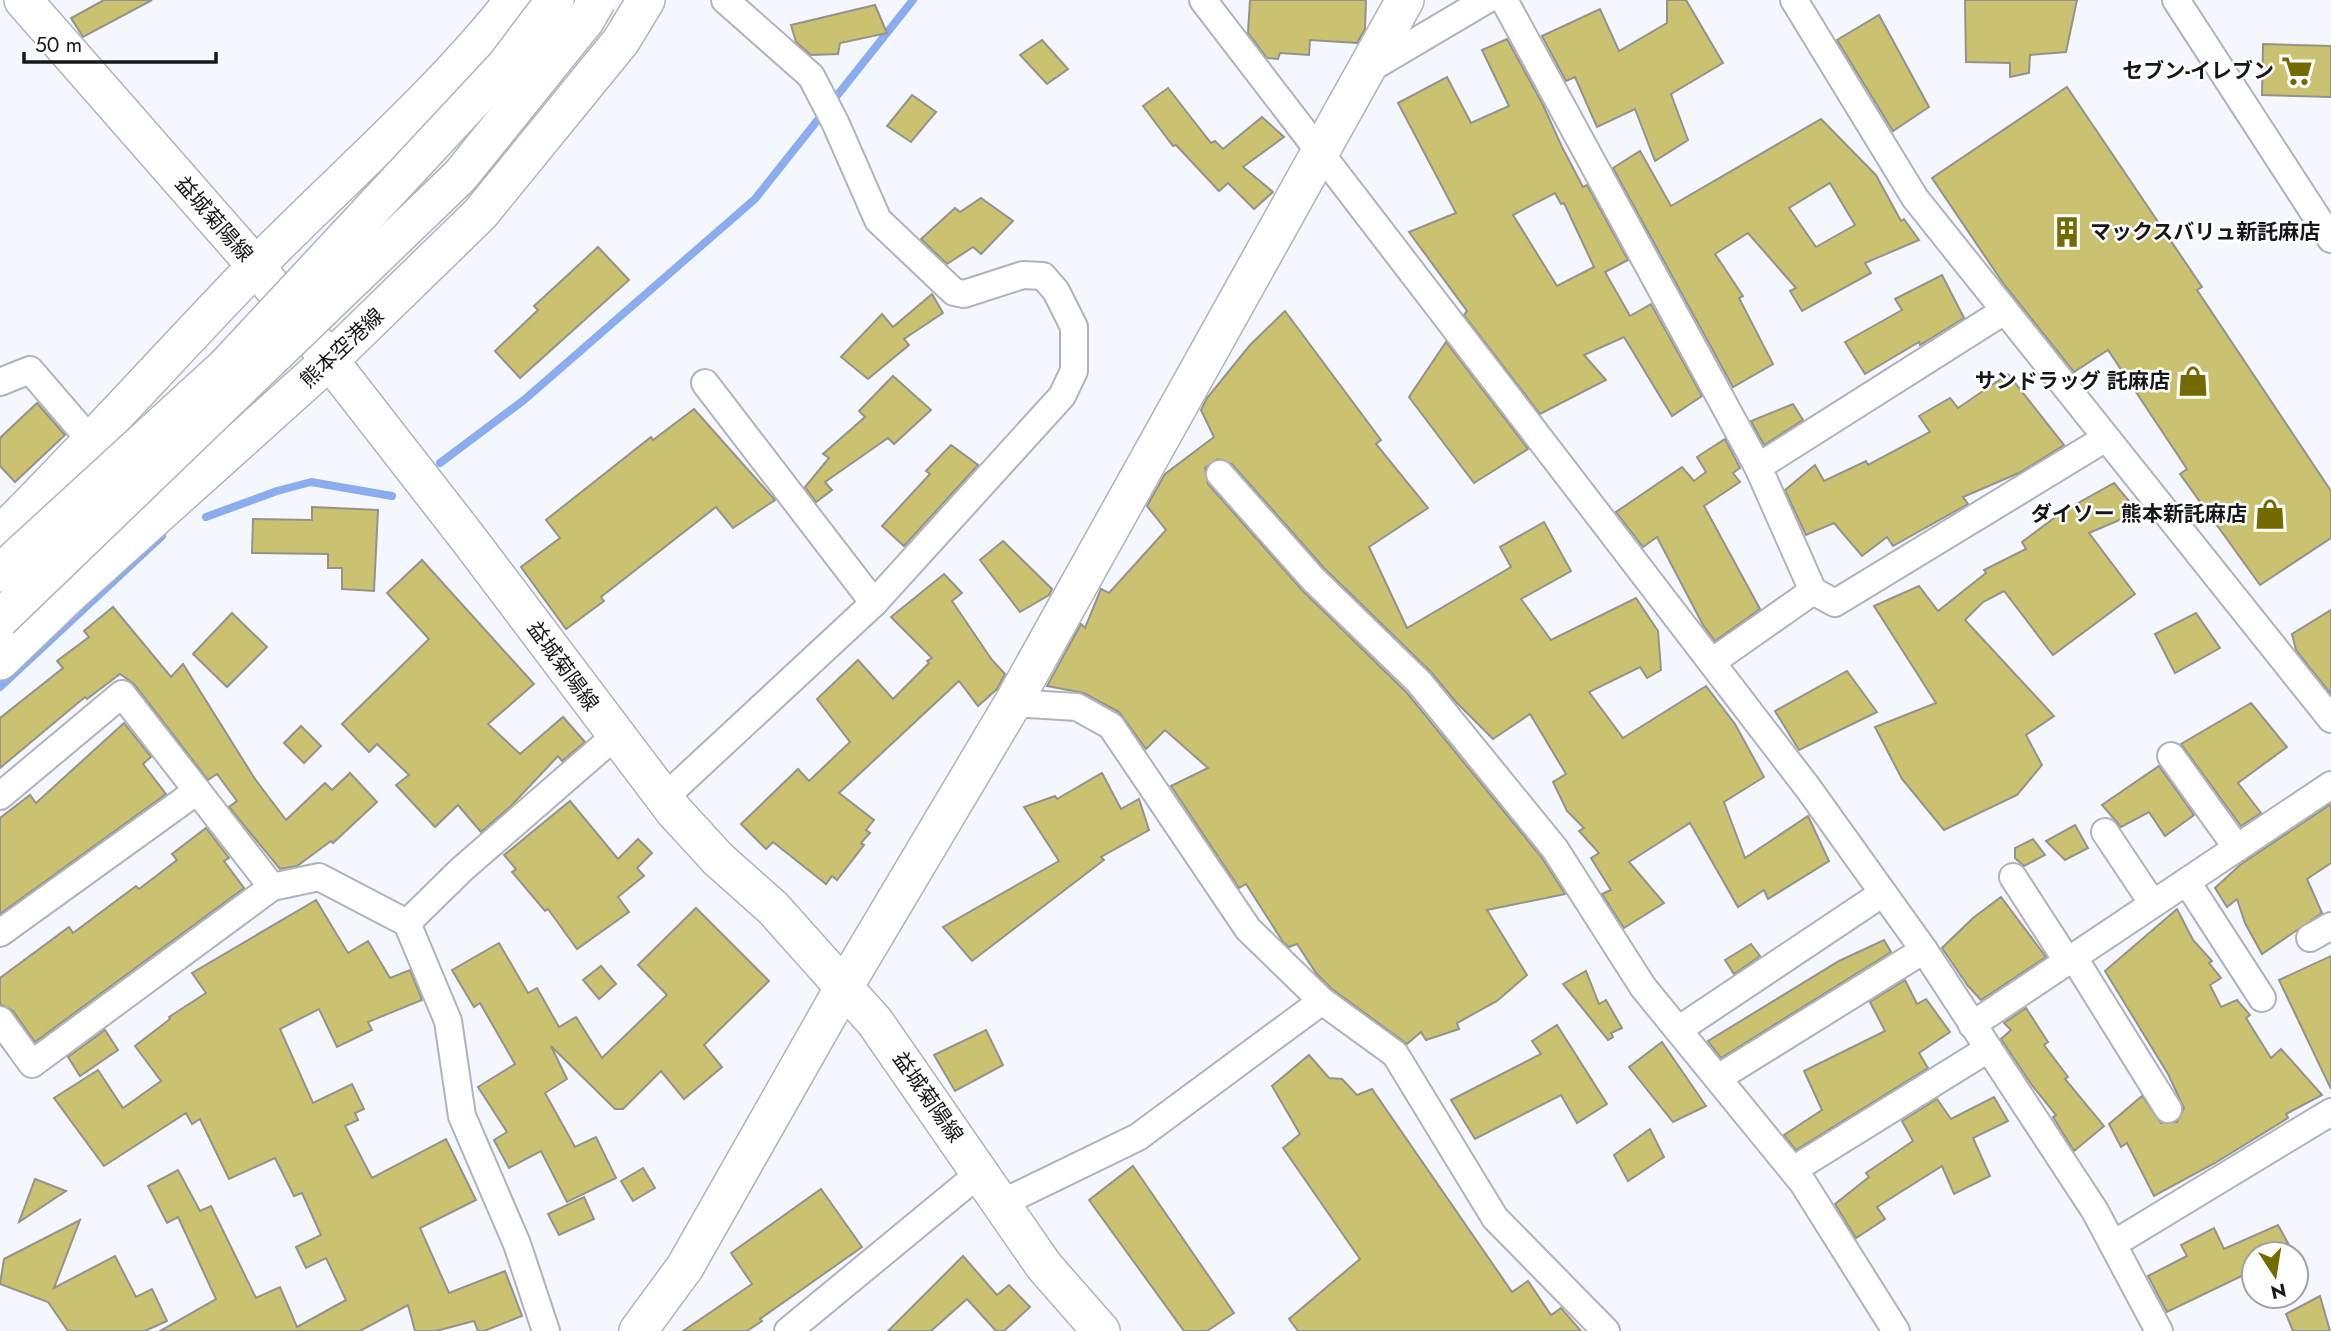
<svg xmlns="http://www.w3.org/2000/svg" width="2331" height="1331" font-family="Jost,'Noto Sans JP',sans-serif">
	<rect width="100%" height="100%" fill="#f4f7fe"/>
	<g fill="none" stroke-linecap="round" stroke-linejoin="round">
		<g stroke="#8bacef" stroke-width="8">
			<polyline points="440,463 524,400 755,199 913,0"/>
			<polyline points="206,517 277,491 311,482 392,496"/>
			<polyline points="0,687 162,536"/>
		</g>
	</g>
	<g fill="#cac270" stroke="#94938b" stroke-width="2" fill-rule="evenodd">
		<polygon points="104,0 152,0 83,37 71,18"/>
		<polygon points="1250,0 1366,0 1365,29 1357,43 1310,40 1309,55 1280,53 1278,59 1267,58 1248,33"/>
		<polygon points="1667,0 1686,0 1723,63 1671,94 1688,140 1655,161 1635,109 1597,127 1575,77 1566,81 1542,36 1600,9 1619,51 1667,23"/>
		<polygon points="1965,0 2077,0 2066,52 2030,55 2029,73 2010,77 2010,63 1966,62"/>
		<polygon points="875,5 887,33 840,43 838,54 811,55 796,42 791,25"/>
		<polygon points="1879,15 1929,107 1893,131 1837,40"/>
		<path d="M1507,39L1543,105L1562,147L1583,187L1587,185L1628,260L1605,272L1630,316L1651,304L1702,396L1672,416L1624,337L1584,355L1606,380L1540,414L1464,315L1467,311L1409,232L1456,213L1398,103L1447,77L1471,123L1509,106L1482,50ZM1555,193L1561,204L1564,203L1594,267L1557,286L1513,215Z"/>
		<polygon points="1042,40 1068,69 1047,84 1020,55"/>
		<polygon points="2263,44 2331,46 2331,97 2262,95"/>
		<polygon points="2067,87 2202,287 2197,290 2331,491 2331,538 2260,585 2180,474 2187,469 2108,350 2074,372 2003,283 1932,178"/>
		<polygon points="1168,88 1211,143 1215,141 1223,149 1262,117 1284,137 1243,167 1273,192 1254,209 1228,183 1219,191 1176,145 1173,146 1143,106"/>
		<polygon points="912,95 936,112 911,142 887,126"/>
		<path d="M1821,119L1876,175L1901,221L1904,219L1919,240L1865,263L1871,273L1802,311L1790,291L1796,288L1748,233L1715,254L1743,296L1739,298L1773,364L1733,387L1613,168L1640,151L1671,206ZM1830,183L1855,225L1816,247L1789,208Z"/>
		<polygon points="981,198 1013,221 981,254 973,247 947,264 921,239 955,208 960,212"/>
		<polygon points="598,247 629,280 520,378 495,351 538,310 534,306"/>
		<polygon points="1942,275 1964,318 1920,345 1919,342 1865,374 1845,342 1902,310 1895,299"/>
		<polygon points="932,294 943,313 904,339 909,345 868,379 841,357 882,314 893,327"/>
		<polygon points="1285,311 1381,440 1376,444 1428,508 1369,547 1407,628 1511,567 1500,547 1544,522 1571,571 1521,599 1551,640 1636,598 1658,631 1661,670 1647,678 1640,667 1589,692 1623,738 1706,686 1735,724 1764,777 1724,802 1745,858 1808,816 1829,861 1768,899 1764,890 1738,907 1690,823 1629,862 1664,903 1624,928 1602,894 1611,890 1591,858 1599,853 1579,831 1584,828 1567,811 1553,782 1566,774 1530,714 1493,739 1456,702 1430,671 1324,568 1232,464 1218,459 1205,468 1208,484 1302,590 1407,693 1542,858 1565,894 1487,910 1527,975 1497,1001 1457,1023 1459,1029 1426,1040 1421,1032 1407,1044 1332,989 1316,973 1297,944 1289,947 1283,942 1246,884 1239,888 1171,786 1208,768 1165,730 1146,749 1119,712 1084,693 1047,686 1081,624 1085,628 1101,589 1109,593 1166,530 1147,506 1165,474 1214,437 1201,410 1207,398 1250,345"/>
		<polygon points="1446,342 1528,449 1474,483 1409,397"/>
		<polygon points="2008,374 2064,445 2021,472 1963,497 1968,504 1893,546 1887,537 1862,556 1834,523 1806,535 1785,490 1815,465 1824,481 1866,461 1868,465 1930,432 1919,416 1950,398 1958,408"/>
		<polygon points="893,376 931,410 894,444 888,438 825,482 832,490 816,502 805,487 829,458 823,454 865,417 859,411"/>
		<polygon points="37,403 65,435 15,482 0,466 0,438"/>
		<polygon points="1793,404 1803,420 1764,445 1751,421"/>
		<polygon points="694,409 775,500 733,528 716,507 601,597 604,601 566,629 521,567 560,538 546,520 651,437 653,440"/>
		<polygon points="1725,439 1740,468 1733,473 1740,482 1704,506 1760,609 1715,641 1703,625 1657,537 1643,547 1616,512 1682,467 1694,481 1706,472 1697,457"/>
		<polygon points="951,445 978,465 904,546 882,526 930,474 926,471"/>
		<polygon points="2114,483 2138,512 2089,533 2135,594 2053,655 2004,591 1983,602 1965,620 2054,716 2026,735 2042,765 2017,795 1944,830 1902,779 1875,727 1936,703 1874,606 1919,586 1938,611 1986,573 1984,570 2026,549 2022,542 2062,512"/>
		<polygon points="312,507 378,510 374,591 342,589 342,568 328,568 328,554 252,553 253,519 312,520"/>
		<polygon points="1003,541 1052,589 1049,595 1020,612 980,560"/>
		<polygon points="422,560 534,684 488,724 520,754 563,717 585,742 562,761 558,756 511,806 481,832 458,805 435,827 396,785 409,775 377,744 369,752 342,724 429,639 387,593"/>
		<polygon points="944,574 962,593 952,601 992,660 1005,674 997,689 978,706 959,681 839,793 874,820 866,830 870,833 861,843 864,845 837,880 832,876 826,884 773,842 766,849 741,824 798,769 809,781 850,742 817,699 858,660 893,699 929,663 927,661 932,658 891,617"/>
		<polygon points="113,607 171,677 183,664 255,779 286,820 325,783 332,790 350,773 377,802 333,843 331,841 297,866 280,869 229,807 237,801 217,774 208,780 134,684 120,674 87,699 85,697 0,768 0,718 63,668 57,661 89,637 84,631"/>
		<polygon points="2331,610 2331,694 2296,650 2292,634"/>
		<polygon points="232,613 267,647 227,687 193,654"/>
		<polygon points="2196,613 2220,648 2175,673 2155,634"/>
		<polygon points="1847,671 1877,712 1799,750 1775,711"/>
		<polygon points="2251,703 2287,747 2238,783 2261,813 2241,826 2181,744"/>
		<polygon points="124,723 151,757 143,764 166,794 0,914 0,818 30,795 36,803"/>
		<polygon points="301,726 321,746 304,763 284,743"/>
		<polygon points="2159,766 2194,815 2165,836 2149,812 2121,827 2102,805"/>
		<polygon points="1102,773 1121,809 1139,799 1149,830 1101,857 1104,860 972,961 943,927 1059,861 1024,807 1055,796 1057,799"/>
		<polygon points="570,801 618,859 638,839 652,853 637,868 644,876 618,897 629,912 577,949 548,909 545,911 512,872 516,869 504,855"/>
		<polygon points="2331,804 2331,863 2307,879 2322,913 2262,954 2245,923 2237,899 2227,907 2215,888 2240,865"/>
		<polygon points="2075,825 2088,848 2065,860 2046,841"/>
		<polygon points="206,828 229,858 224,861 244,888 35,1042 13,1011 0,1004 0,978 69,927 73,933 136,886 139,889 177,860 172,854"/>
		<polygon points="2033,839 2045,855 2024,866 2015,858 2015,848"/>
		<polygon points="2001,897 2046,957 1981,1000 1968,986 1942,948 1973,918"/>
		<polygon points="316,900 348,953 368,941 390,978 410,970 422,1000 368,1022 372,1030 337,1047 319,1009 280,1029 313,1103 352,1084 364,1109 355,1113 358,1120 345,1126 372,1178 446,1139 476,1200 420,1228 449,1293 505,1271 522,1316 484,1331 478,1331 474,1321 436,1331 415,1331 408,1305 360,1331 160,1331 216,1299 178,1217 167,1223 148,1186 178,1170 200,1211 211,1206 256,1298 280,1287 297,1327 346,1300 326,1258 306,1268 296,1247 321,1235 302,1193 294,1196 275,1158 229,1179 200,1119 192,1124 186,1113 104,1166 54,1098 98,1070 123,1108 161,1081 135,1046 170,1019 169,1017 206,993 192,973"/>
		<polygon points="696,908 769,981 704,1045 722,1067 684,1099 661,1071 623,1109 615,1109 551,1046 567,1079 545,1093 575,1147 596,1137 616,1178 567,1202 541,1151 509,1168 494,1140 507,1132 478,1087 515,1064 480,1003 474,1007 452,970 499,943 528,993 537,988 559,1027 576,1017 602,1058 667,995 638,965"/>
		<polygon points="2177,909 2193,940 2212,961 2209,963 2221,978 2210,985 2221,1007 2237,1000 2250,1015 2246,1018 2271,1058 2281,1049 2322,1095 2286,1114 2288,1118 2215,1163 2154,1196 2127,1143 2121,1147 2109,1124 2142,1096 2161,1123 2177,1122 2184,1108 2168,1074 2105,971"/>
		<polygon points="1884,940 1891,952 1721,1058 1708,1041 1839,961"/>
		<polygon points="1751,944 1760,956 1734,974 1725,960"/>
		<polygon points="2331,956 2331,1089 2279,980"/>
		<polygon points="601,966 616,984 599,999 583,980"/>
		<polygon points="1586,971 1599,1004 1606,1000 1622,1028 1611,1033 1613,1037 1608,1040 1563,984"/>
		<polygon points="1905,980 1917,1004 1926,999 1950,1032 1919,1053 1928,1068 1796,1150 1784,1135 1822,1110 1804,1071 1885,1031 1870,1002"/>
		<polygon points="2026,1008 2048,1042 2044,1045 2068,1077 2065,1079 2104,1126 2074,1151 2053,1117 2056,1115 2031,1084 2001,1039 2011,1030 2004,1023"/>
		<polygon points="1557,1025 1607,1104 1577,1123 1561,1095 1475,1139 1451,1100 1541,1054 1532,1041"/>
		<polygon points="105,1030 118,1050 80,1076 68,1057"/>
		<polygon points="986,1030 1003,1065 955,1091 934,1055"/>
		<polygon points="1662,1042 1706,1106 1673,1122 1629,1067"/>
		<polygon points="1309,1055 1329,1078 1342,1079 1357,1095 1372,1089 1512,1292 1528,1281 1551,1315 1561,1308 1581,1331 1298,1331 1289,1319 1360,1259 1283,1148 1300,1134 1272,1086"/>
		<polygon points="1994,1097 2008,1121 1973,1138 1990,1176 1954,1194 1942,1166 1877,1207 1885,1219 1856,1238 1835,1204 1869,1177 1866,1173 1913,1141 1902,1121 1937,1099 1951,1119"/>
		<polygon points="1650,1129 1664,1157 1628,1181 1614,1155"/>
		<polygon points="1133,1166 1234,1313 1207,1331 1184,1331 1089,1200"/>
		<polygon points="643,1168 655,1188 633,1201 621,1181"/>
		<polygon points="35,1179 66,1191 19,1222"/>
		<polygon points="821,1189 862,1247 760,1319 762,1321 747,1331 683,1331 752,1284 731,1253"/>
		<polygon points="584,1197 594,1219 559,1235 548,1214"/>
		<polygon points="80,1220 54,1288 115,1256 136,1297 152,1289 167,1321 145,1331 68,1331 48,1302 0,1284 4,1259"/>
		<polygon points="2278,1225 2294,1254 2254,1254 2254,1270 2167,1312 2148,1276 2187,1256 2181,1245 2214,1228 2224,1249"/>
		<polygon points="963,1256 997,1295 1009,1285 1030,1307 1004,1331 996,1331 967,1299 931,1331 888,1331"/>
		<polygon points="2320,1296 2330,1331 2293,1331 2286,1314"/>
	</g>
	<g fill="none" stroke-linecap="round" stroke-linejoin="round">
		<defs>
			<g id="street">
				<polyline points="1203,0 1808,788 1924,950 2095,1211 2159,1331"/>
				<polyline points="1504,0 1758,467"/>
				<polyline points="1794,0 1915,198 2331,719"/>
				<polyline points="2176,0 2331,239"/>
				<polyline points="1366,71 1486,0"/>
				<polyline points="0,382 30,370 92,442"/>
				<polyline points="705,383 874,603"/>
				<polyline points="1220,474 1313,579 1419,682 1555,849 1643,987 1803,1183 1896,1331"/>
				<polyline points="1813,591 1758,467 2004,311"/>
				<polyline points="1711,659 1719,657 1813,591 1835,603 2106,438"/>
				<polyline points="1013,703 1077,707 1111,726 1248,929 1322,1001"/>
				<polyline points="2171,756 2237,848"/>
				<polyline points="0,796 122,694 272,887"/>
				<polyline points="664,798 874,603 1062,396 1074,371 1074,327 1056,291 1043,276 1023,275 964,294 954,292 878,220 835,122 811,76 725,0"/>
				<polyline points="2105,832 2153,904"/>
				<polyline points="2013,877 2068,962"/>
				<polyline points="2187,882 2262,998"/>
				<polyline points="407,923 461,870 615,736"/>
				<polyline points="0,933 197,791"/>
				<polyline points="2310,938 2331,926"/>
				<polyline points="2074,958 2168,1109"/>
				<polyline points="0,1020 32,1064 272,887 319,877 407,923 448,1021 462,1116 517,1244 546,1331"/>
				<polyline points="1972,1025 2331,785"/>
				<polyline points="1678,1030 1883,893"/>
				<polyline points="1718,1078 1924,950"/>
				<polyline points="1793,1170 1988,1049"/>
				<polyline points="1002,1203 1138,1137 1322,1001 1395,1054 1495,1218 1606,1331"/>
				<polyline points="2115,1243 2331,1112"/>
				<polyline points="788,1331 981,1172"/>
			</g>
			<g id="secondary">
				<polyline points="23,0 256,266 467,537 674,811 718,859 773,908 875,1022 1044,1266 1101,1331"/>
				<path d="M0,535C88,447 170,355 256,266C342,178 438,97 514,0"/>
				<polyline points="0,661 73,591 330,360 480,214 621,41 646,0"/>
				<polyline points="638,1331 685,1267 844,987 1013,703 1405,0"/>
			</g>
		</defs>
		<use href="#street" stroke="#afb3bb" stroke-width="30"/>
		<use href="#secondary" stroke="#afb3bb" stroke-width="40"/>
		<use href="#street" stroke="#fff" stroke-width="26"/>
		<use href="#secondary" stroke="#fff" stroke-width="37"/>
		<defs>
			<g id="secondary-bridge">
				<polyline points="0,573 225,367 506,65 555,0"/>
				<polyline points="0,619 460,176 585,21 597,0"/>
			</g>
		</defs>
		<use href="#secondary-bridge" stroke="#afb3bb" stroke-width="40" stroke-linecap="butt"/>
		<use href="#secondary-bridge" stroke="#fff" stroke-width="37"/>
	</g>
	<defs>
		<symbol id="supermarket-bare" viewBox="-9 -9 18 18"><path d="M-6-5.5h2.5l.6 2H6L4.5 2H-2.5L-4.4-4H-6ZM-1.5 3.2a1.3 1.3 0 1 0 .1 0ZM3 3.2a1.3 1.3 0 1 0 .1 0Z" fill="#736a02" stroke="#fff" stroke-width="2.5" paint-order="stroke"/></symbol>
		<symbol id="building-bare" viewBox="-9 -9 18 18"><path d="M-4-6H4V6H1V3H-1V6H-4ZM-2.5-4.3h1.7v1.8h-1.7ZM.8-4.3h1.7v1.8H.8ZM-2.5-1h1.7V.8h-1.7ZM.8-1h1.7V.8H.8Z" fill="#736a02" stroke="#fff" stroke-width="2.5" paint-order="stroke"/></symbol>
		<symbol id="shop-bare" viewBox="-9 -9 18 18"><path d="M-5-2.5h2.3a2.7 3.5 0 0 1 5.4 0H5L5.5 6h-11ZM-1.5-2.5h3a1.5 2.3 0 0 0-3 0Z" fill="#736a02" stroke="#fff" stroke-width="2.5" paint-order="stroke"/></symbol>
	</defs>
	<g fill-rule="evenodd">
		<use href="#supermarket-bare" x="2275" y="49" width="44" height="44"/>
		<use href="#building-bare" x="2045" y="210" width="44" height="44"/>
		<use href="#shop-bare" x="2171" y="359" width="44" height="44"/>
		<use href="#shop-bare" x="2248" y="492" width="44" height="44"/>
	</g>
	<g text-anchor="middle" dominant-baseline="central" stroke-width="5" stroke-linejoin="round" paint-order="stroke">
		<g font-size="21" font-weight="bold" fill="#16171a" stroke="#fff" text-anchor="end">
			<text x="2274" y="71">セブン-イレブン</text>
			<text x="2090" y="232" text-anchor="start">マックスバリュ新託麻店</text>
			<text x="2170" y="381">サンドラッグ 託麻店</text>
			<text x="2247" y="514">ダイソー 熊本新託麻店</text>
		</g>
		<g font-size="21" fill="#16171a" stroke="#fff">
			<text transform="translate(214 219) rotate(49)">益城菊陽線</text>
			<text transform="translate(342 348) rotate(-43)">熊本空港線</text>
			<text transform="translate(563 666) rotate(54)">益城菊陽線</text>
			<text transform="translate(928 1097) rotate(55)">益城菊陽線</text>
		</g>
	</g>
	<g transform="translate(2275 1275) rotate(168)"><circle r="33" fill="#ffffff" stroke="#a2a2a3" stroke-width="2"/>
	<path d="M0-5L12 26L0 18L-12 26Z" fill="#736a02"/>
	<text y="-10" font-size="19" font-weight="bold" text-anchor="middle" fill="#16171a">N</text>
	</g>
	<path d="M24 52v10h192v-10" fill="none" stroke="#16171a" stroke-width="3.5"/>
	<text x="35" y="52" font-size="21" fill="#16171a" stroke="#ffffff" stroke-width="5" paint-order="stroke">50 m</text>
</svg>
